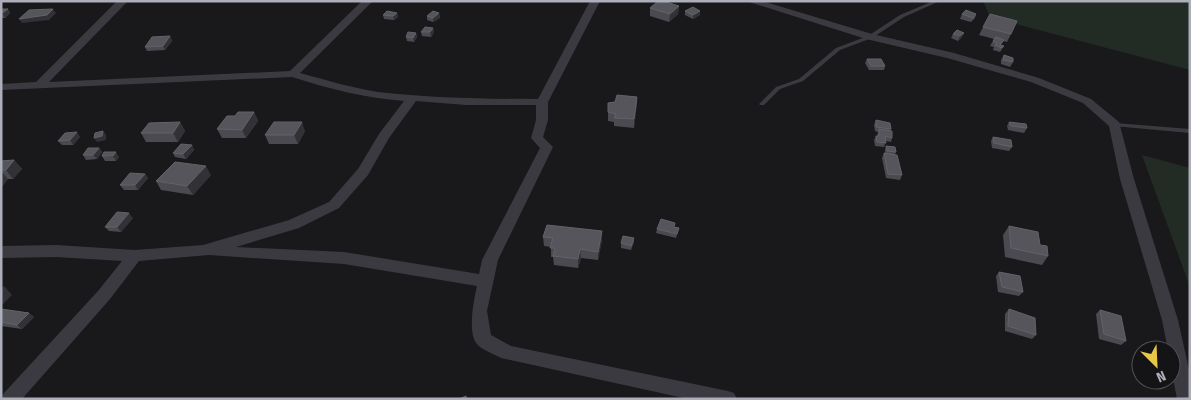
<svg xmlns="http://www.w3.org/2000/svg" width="1191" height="400" font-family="'Fira Sans Condensed',sans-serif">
	<rect width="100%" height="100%" fill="#19191b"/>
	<g fill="#232b25">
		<polygon points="983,1 1190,1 1190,70 990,17"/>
		<polygon points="1142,155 1190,168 1190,287"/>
	</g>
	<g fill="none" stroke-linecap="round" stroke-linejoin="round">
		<g fill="#3a3a40" fill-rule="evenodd">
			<polygon points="933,1 940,1 904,17 872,38 840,50 803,81 780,89 764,105 760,105 759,104 776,87 799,79 836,48 868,36 900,15"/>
			<polygon points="1115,123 1190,129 1190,133 1113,126 1112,125 1113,124"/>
		</g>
		<g fill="#3a3a40" fill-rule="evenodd">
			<path d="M117,1H128L49,82L290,71L362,1H373L300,73C326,80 352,88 378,92C431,98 485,99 538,99L590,1H600L548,102V120L543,137L553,147L498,260L487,311L491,335L511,346L728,391L734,393L737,399H688L501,358C494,354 482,350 477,344C467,333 474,299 477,286L344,264L209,255L139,261L110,299L22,399H1L4,393L98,291L122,261L56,257L1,258V246L56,245L135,250L203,245L289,220L329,202L358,169L379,134L404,101C366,98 329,89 292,77L1,90V84L36,82ZM416,101L466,105H536V120L531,138L540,148L482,260L479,274L344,252L236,247L299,228L339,208L368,175L389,138Z"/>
			<polygon points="746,1 762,1 872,34 954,53 1039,78 1091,99 1119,122 1134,179 1178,320 1190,374 1190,399 1177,399 1171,368 1171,350 1168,350 1162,320 1120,179 1109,126 1083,103 1031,82 947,58 866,39"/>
		</g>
	</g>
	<g fill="#4a4a50">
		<polygon points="679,6 678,14 669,22 650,16 650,8"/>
		<polygon points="1,9 8,9 10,13 5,18 1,18"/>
		<polygon points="685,11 700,11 700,15 693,19 685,15"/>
		<polygon points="397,13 398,17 394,20 384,19 383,15"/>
		<polygon points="439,13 440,18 433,22 427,20 427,16"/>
		<polygon points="962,14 976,14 975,18 971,22 960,19"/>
		<polygon points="990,14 1011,34 1007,42 1003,41 1001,45 1004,46 1000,52 993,50 994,47 990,46 994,39 979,35"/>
		<polygon points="433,28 434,32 431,37 422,36 421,32"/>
		<polygon points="416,33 417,37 414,42 407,41 406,37"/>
		<polygon points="953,34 962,37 958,41 951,38"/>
		<polygon points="170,36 172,41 165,50 147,51 145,47"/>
		<polygon points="1004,55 1013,62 1010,67 1001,64 1001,60"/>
		<polygon points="867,59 885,66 884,70 869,70 865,63"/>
		<polygon points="637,97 634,128 614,126 614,122 608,121 608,103"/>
		<polygon points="254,112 258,121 246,138 222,138 217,129 235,116"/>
		<polygon points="876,120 891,129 890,131 892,138 891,142 886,141 884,147 875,146 874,140 876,136 877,136 878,132 875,131 874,125"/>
		<polygon points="180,122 185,131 178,142 146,142 141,133"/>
		<polygon points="1009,122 1027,128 1024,133 1008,130 1007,126"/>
		<polygon points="305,131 298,144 269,144 265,135"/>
		<polygon points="80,137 73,145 62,145 58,141"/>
		<polygon points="993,137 1012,147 1009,151 992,148 991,141"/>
		<polygon points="192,145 194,150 186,159 175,157 173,153"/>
		<polygon points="886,146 896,152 895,154 902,175 900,180 886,178 882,158 884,153 885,153 885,150"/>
		<polygon points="99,148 102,152 97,159 86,160 83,155"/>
		<polygon points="102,156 119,157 116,161 105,161"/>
		<polygon points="14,160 22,169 13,179 8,179 1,187 1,161"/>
		<polygon points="145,174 148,178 138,190 124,190 120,185"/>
		<polygon points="211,175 193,195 161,190 156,181"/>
		<polygon points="133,218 121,232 109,231 105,227"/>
		<polygon points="1009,226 1040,245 1048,256 1042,265 1005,257 1003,235"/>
		<polygon points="675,227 679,228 676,238 656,233 657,229"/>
		<polygon points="602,231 602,240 598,260 581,258 578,268 554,265 553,257 551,257 551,247 544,246 543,237"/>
		<polygon points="634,238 634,242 631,250 621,248 621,243"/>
		<polygon points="999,272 1023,292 1019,296 998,292 996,276"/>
		<polygon points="1,309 29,313 34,317 22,329 1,326"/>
		<polygon points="1009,309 1036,335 1032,339 1005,331 1005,314"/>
		<polygon points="1100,310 1126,341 1121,345 1099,339 1096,314"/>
	</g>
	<g fill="#323236">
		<polygon points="679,6 678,14 669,22 670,14"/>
		<polygon points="8,9 10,13 5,18 2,13"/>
		<polygon points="53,9 56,13 49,20 22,23 19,19"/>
		<polygon points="700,11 700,15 693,19 693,15"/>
		<polygon points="397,13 398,17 394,20 393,16"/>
		<polygon points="439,13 440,18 433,22 433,18"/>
		<polygon points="433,28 434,32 431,37 430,32"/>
		<polygon points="416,33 417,37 414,42 413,38"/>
		<polygon points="964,33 962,37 958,41 960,36"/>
		<polygon points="170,36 172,41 165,50 163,46"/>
		<polygon points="637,97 637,106 634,128 634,119"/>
		<polygon points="254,112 258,121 246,138 242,130"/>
		<polygon points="180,122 185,131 178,142 173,133"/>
		<polygon points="302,122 305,131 298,144 294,135"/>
		<polygon points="103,131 106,135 106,140 97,142 94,138"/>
		<polygon points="77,132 80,137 73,145 70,140"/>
		<polygon points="192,145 194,150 186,159 183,154"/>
		<polygon points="99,148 102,152 97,159 93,155"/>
		<polygon points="116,152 119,157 116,161 113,156"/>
		<polygon points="14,160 22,169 13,179 6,170"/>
		<polygon points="206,166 211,175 193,195 187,186"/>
		<polygon points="1,171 8,179 2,187 1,186"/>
		<polygon points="145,174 148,178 138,190 135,185"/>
		<polygon points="129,213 133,218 121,232 117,227"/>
		<polygon points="602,231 602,240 598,260 598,252"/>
		<polygon points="580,249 581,258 578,268 578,259"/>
		<polygon points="4,286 12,295 1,306 1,288"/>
		<polygon points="29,313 34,317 22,329 17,325"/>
	</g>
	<g fill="#55555b" stroke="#62636a">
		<polygon points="658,1 663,1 679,6 670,14 650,8"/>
		<polygon points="693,7 700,11 693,15 685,11"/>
		<polygon points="1,9 8,9 1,14"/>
		<polygon points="53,9 47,15 19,19 29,10"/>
		<polygon points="966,10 976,14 973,18 962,14"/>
		<polygon points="387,11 397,13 393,16 383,15"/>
		<polygon points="433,11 439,13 433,18 427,16"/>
		<polygon points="990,14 1017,21 1011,34 983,27"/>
		<polygon points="425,27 433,28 430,32 421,32"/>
		<polygon points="957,30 964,33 960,36 953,34"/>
		<polygon points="408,32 416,33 413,38 406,37"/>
		<polygon points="170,36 163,46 145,47 152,37"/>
		<polygon points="996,37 1004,40 1000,45 1004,46 1002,48 995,45 997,43 993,41"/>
		<polygon points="1004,55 1013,58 1013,62 1003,60"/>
		<polygon points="867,59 881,59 885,66 871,66"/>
		<polygon points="617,95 637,97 634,119 614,118 616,114 608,112 608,103 615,102"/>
		<polygon points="238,112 254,112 242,130 217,129 227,116 235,116"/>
		<polygon points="876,120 890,123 891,129 876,127"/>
		<polygon points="180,122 173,133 141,133 149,123"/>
		<polygon points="274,122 302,122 294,135 265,135"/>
		<polygon points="1009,122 1026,124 1027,128 1011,126"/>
		<polygon points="879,129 892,131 892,138 885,136 886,143 877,142 876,136 879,136"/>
		<polygon points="103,131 102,136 94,138 95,133"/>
		<polygon points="77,132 70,140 58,141 65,133"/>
		<polygon points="993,137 1011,140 1012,147 994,143"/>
		<polygon points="181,144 192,145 183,154 173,153"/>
		<polygon points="886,146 895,147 896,152 887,151"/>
		<polygon points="88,148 99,148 93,155 83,155"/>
		<polygon points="104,152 116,152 113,156 102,156"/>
		<polygon points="884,153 897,155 902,175 888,174"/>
		<polygon points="14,160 6,170 1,170 1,161"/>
		<polygon points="175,162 206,166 187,186 156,181"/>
		<polygon points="130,173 145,174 135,185 120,185"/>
		<polygon points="117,212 129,213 117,227 105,227"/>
		<polygon points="661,219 675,223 674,227 679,228 677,234 657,229"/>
		<polygon points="547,225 602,231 598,252 580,249 578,259 553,256 555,248 550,248 553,238 543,237"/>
		<polygon points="1009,226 1038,232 1040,245 1047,246 1048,256 1011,248"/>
		<polygon points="623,236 634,238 631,246 621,243"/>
		<polygon points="999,272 1020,276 1023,292 1002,287"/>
		<polygon points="1,309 29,313 17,325 1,322"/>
		<polygon points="1009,309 1035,318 1036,335 1008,326"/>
		<polygon points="1100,310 1121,316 1126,341 1104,334"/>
		<polygon points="466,396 467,399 459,399"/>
	</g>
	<rect width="1191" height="400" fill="none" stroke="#acaeba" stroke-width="5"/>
	<g transform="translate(1156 365) rotate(156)"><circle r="24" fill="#141416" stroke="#515258"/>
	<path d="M0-4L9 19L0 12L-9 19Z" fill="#e7c745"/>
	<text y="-8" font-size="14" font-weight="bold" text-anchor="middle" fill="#acaeba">N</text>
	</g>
</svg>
